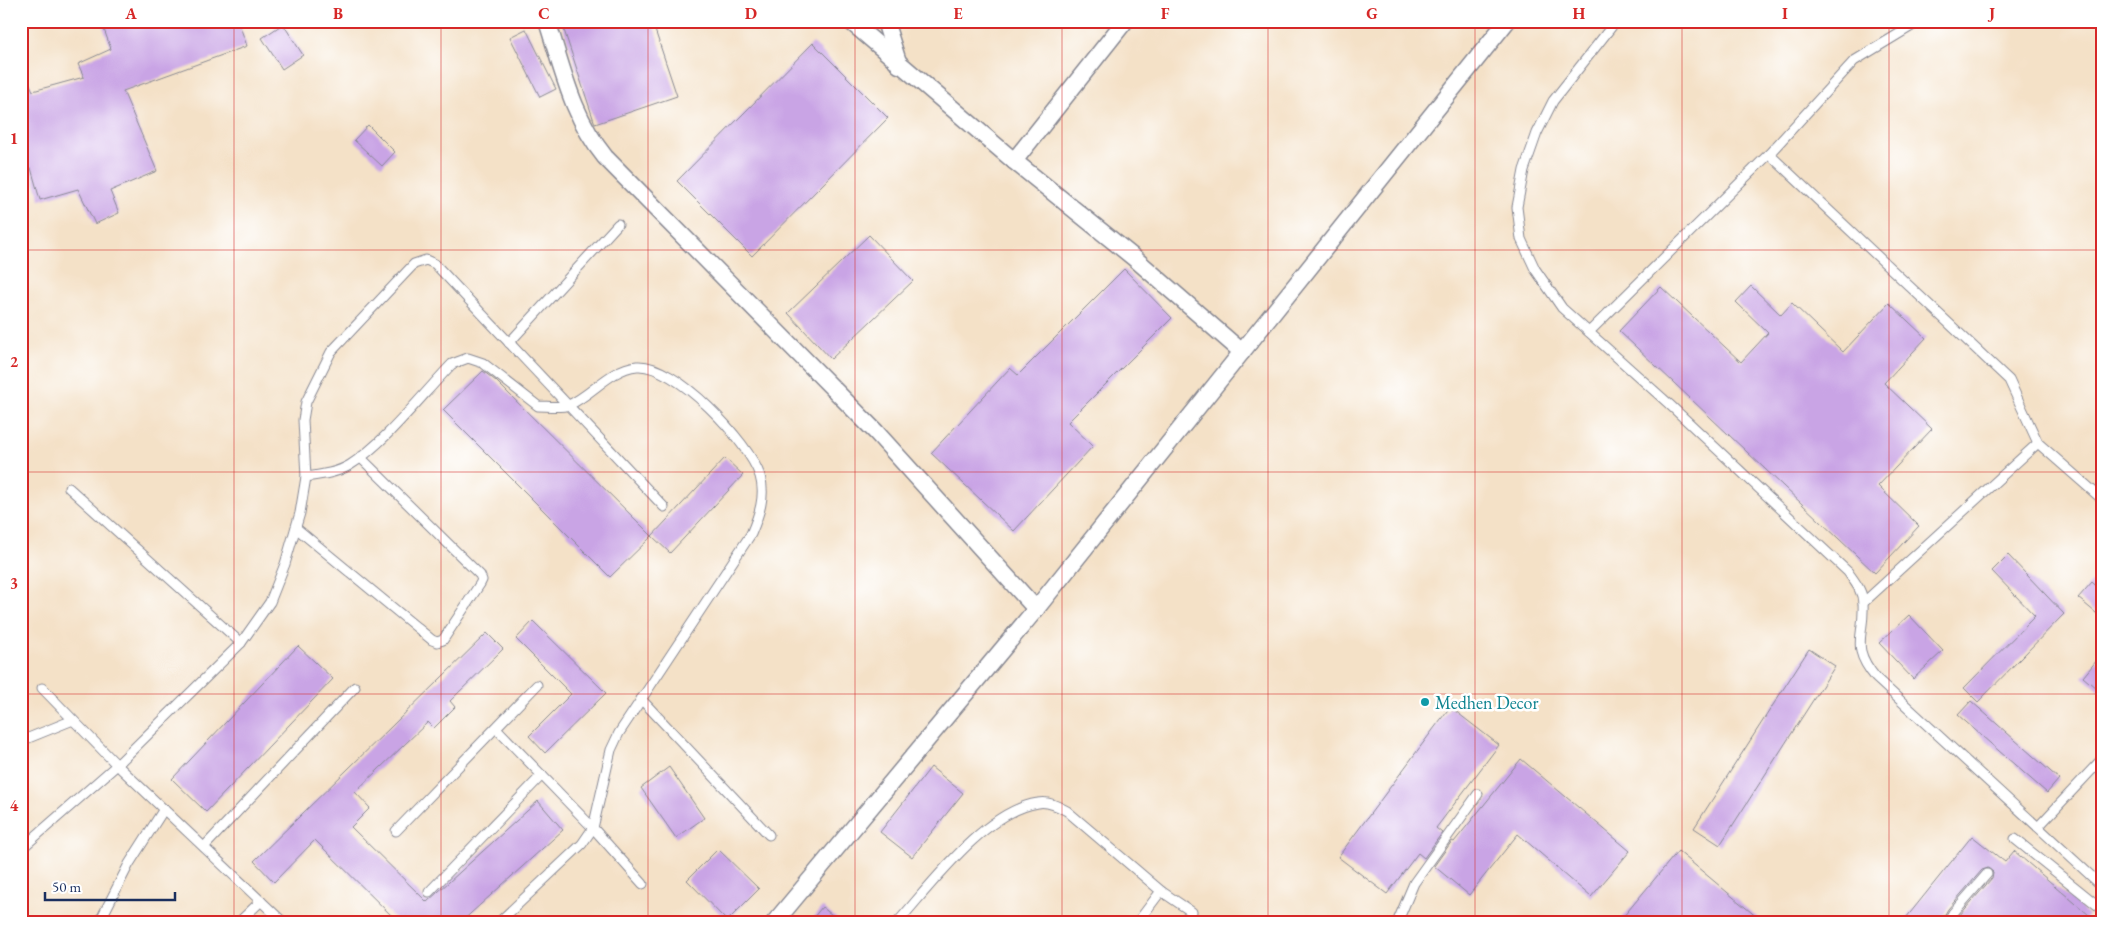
<svg xmlns="http://www.w3.org/2000/svg" width="2123" height="944" font-family="'EB Garamond',serif">
	<rect width="100%" height="100%" fill="#fff"/>
	<filter id="ink" filterUnits="userSpaceOnUse"><feTurbulence type="fractalNoise" baseFrequency=".02" numOctaves="2"/><feDisplacementMap in="SourceGraphic" scale="10" xChannelSelector="R" yChannelSelector="G"/><feConvolveMatrix kernelMatrix="1 2 1 2 8 2 1 2 1" color-interpolation-filters="sRGB"/></filter>
	<filter id="wash" filterUnits="userSpaceOnUse"><feTurbulence type="fractalNoise" baseFrequency=".0096" numOctaves="4" result="noise"/><feDisplacementMap in="SourceGraphic" scale="20" xChannelSelector="R" yChannelSelector="G"/><feGaussianBlur stdDeviation="1.12" result="paint"/><feColorMatrix in="noise" values="0 0 0 0 0 0 0 0 0 0 0 0 0 0 0 0 0 1.4 0 .05"/><feComposite in="paint" operator="in"/></filter>
	<g filter="url(#wash)">
		<rect width="100%" height="100%" fill="#f4e1c7"/>
		<g id="blocks">
			<g fill="#c9a4e5">
				<polygon points="101,21 238,21 247,46 123,91 157,171 110,191 119,213 95,224 78,189 40,200 31,168 28,169 21,150 21,65 33,91 84,77 78,64 111,49"/>
				<polygon points="561,21 652,21 677,96 595,124"/>
				<polygon points="283,24 303,55 282,69 262,38"/>
				<polygon points="526,29 556,89 540,97 510,37"/>
				<polygon points="813,43 888,118 752,256 677,181"/>
				<polygon points="368,125 395,152 382,166 354,140"/>
				<polygon points="869,235 913,281 831,359 788,313"/>
				<polygon points="1124,269 1172,318 1068,422 1093,446 1014,531 931,453 1010,368 1018,375"/>
				<polygon points="1751,286 1781,315 1792,303 1843,352 1889,303 1926,338 1884,383 1932,429 1878,486 1919,526 1875,573 1619,331 1661,287 1741,362 1768,333 1736,302"/>
				<polygon points="483,371 496,381 652,536 610,577 443,410"/>
				<polygon points="725,458 743,475 670,553 652,536"/>
				<polygon points="2008,555 2064,614 1978,702 1964,688 2035,616 1992,571"/>
				<polygon points="2092,582 2102,591 2102,618 2078,598"/>
				<polygon points="1909,615 1943,651 1913,679 1879,643"/>
				<polygon points="533,621 606,693 545,753 529,736 571,694 516,639"/>
				<polygon points="487,633 503,649 450,701 455,707 434,728 428,722 355,792 370,808 351,827 427,902 538,801 563,830 460,923 399,923 315,840 274,882 254,861"/>
				<polygon points="298,646 333,679 206,812 172,779"/>
				<polygon points="1809,649 1835,666 1720,845 1694,828"/>
				<polygon points="2102,654 2102,693 2083,677"/>
				<polygon points="1971,701 2059,779 2047,793 1958,715"/>
				<polygon points="1450,707 1499,745 1436,828 1442,833 1424,858 1418,853 1387,894 1338,857"/>
				<polygon points="1521,759 1630,851 1591,897 1518,834 1469,895 1434,866 1452,841 1454,842"/>
				<polygon points="669,767 704,818 676,838 641,788"/>
				<polygon points="931,767 963,793 912,857 880,832"/>
				<polygon points="1972,836 2005,862 2014,851 2089,915 2082,923 1960,923 1959,916 1992,878 1993,872 1988,868 1982,870 1948,909 1940,923 1902,923"/>
				<polygon points="718,849 759,889 727,921 687,880"/>
				<polygon points="1678,851 1764,923 1618,923"/>
				<polygon points="822,907 842,923 809,923"/>
			</g>
		</g>
	</g>
	<g filter="url(#ink)">
		<use href="#blocks" fill-opacity="0" stroke="#888892" stroke-width="1"/>
		<g fill="none" stroke-linecap="round" stroke-linejoin="round">
			<defs>
				<g id="service">
					<path d="M1616,21L1553,101L1537,133L1524,170L1517,207L1521,239L1535,269L1562,308L1669,404L1848,572C1854,581 1863,591 1863,603C1865,638 1849,645 1876,678L2102,886"/>
					<polyline points="1920,21 1854,61 1769,154 2009,380 2038,443 2102,499"/>
					<polyline points="1589,332 1769,154"/>
					<polyline points="509,343 618,224"/>
					<path d="M306,477C320,475 337,473 350,465C384,444 423,394 452,364L468,358L483,363L538,406C547,406 561,408 569,405C593,394 610,369 637,366C675,363 749,442 760,476C766,496 759,515 751,534L619,733L611,750L593,828L582,844L498,923"/>
					<polyline points="69,488 241,643"/>
					<polyline points="296,528 432,640 437,642 443,640 480,584 482,580 480,575 360,457"/>
					<polyline points="1863,603 2038,443"/>
					<polyline points="42,688 117,765 284,923"/>
					<polyline points="641,699 769,835"/>
					<polyline points="496,728 593,828 643,884"/>
					<polyline points="21,741 73,720"/>
					<polyline points="2038,827 2102,759"/>
					<polyline points="396,831 537,685"/>
					<polyline points="2015,839 2102,909"/>
					<polyline points="204,847 355,687"/>
					<polyline points="21,849 117,765 241,643 270,602 285,564 300,513 306,477 303,420 306,402 331,352 414,264 426,260 435,264 664,507"/>
					<polyline points="429,892 542,775"/>
					<polyline points="99,923 129,864 164,809"/>
					<polyline points="238,923 261,901"/>
					<path d="M897,923C931,885 985,811 1038,803C1048,801 1058,806 1067,811L1161,891L1192,912"/>
					<polyline points="1137,923 1161,891"/>
					<polyline points="1397,923 1414,883 1478,794"/>
					<polyline points="1947,923 1953,913 1987,874"/>
				</g>
				<g id="minor">
					<path d="M547,21C563,70 572,116 605,157L876,432L1036,609"/>
					<polyline points="850,21 1014,161 1133,257 1242,352"/>
					<polyline points="885,21 899,65"/>
					<polyline points="1014,161 1125,21"/>
					<polyline points="774,923 1036,609 1507,21"/>
				</g>
			</defs>
			<use href="#service" stroke="#888892" stroke-width="11"/>
			<use href="#minor" stroke="#888892" stroke-width="19"/>
			<use href="#service" stroke="#fff" stroke-width="9"/>
			<use href="#minor" stroke="#fff" stroke-width="16"/>
		</g>
	</g>
	<path fill="none" stroke="#d62828" stroke-width="1" stroke-opacity="0.55" d="M234,21V923M441,21V923M648,21V923M855,21V923M1062,21V923M1268,21V923M1475,21V923M1682,21V923M1889,21V923M21,250H2102M21,472H2102M21,694H2102"/>
	<circle fill="#0f9aa8" stroke="#fff" stroke-width="2" cx="1425" cy="702" r="5"/>
	<g text-anchor="middle" dominant-baseline="central" stroke-width="5" stroke-linejoin="round" paint-order="stroke">
		<g font-size="18" fill="#0d838f" stroke="#fff" text-anchor="start">
			<text x="1435" y="702">Medhen Decor</text>
		</g>
	</g>
	<rect width="2123" height="944" fill="none" stroke="#fff" stroke-width="55"/>
	<path d="M45 892v8h130v-8" fill="none" stroke="#1b2f5e" stroke-width="2.5"/>
	<text x="52" y="892" font-size="15" fill="#1b2f5e" stroke="#ffffff" stroke-width="4" paint-order="stroke">50 m</text>
	<rect x="28" y="28" width="2068" height="888" fill="none" stroke="#d62828" stroke-width="2"/>
	<g font-size="16" text-anchor="middle" font-weight="bold" fill="#d62828">
		<text x="131" y="19">A</text>
		<text x="338" y="19">B</text>
		<text x="544" y="19">C</text>
		<text x="751" y="19">D</text>
		<text x="958" y="19">E</text>
		<text x="1165" y="19">F</text>
		<text x="1372" y="19">G</text>
		<text x="1579" y="19">H</text>
		<text x="1785" y="19">I</text>
		<text x="1992" y="19">J</text>
		<text x="14" y="144">1</text>
		<text x="14" y="367">2</text>
		<text x="14" y="589">3</text>
		<text x="14" y="811">4</text>
	</g>
</svg>
